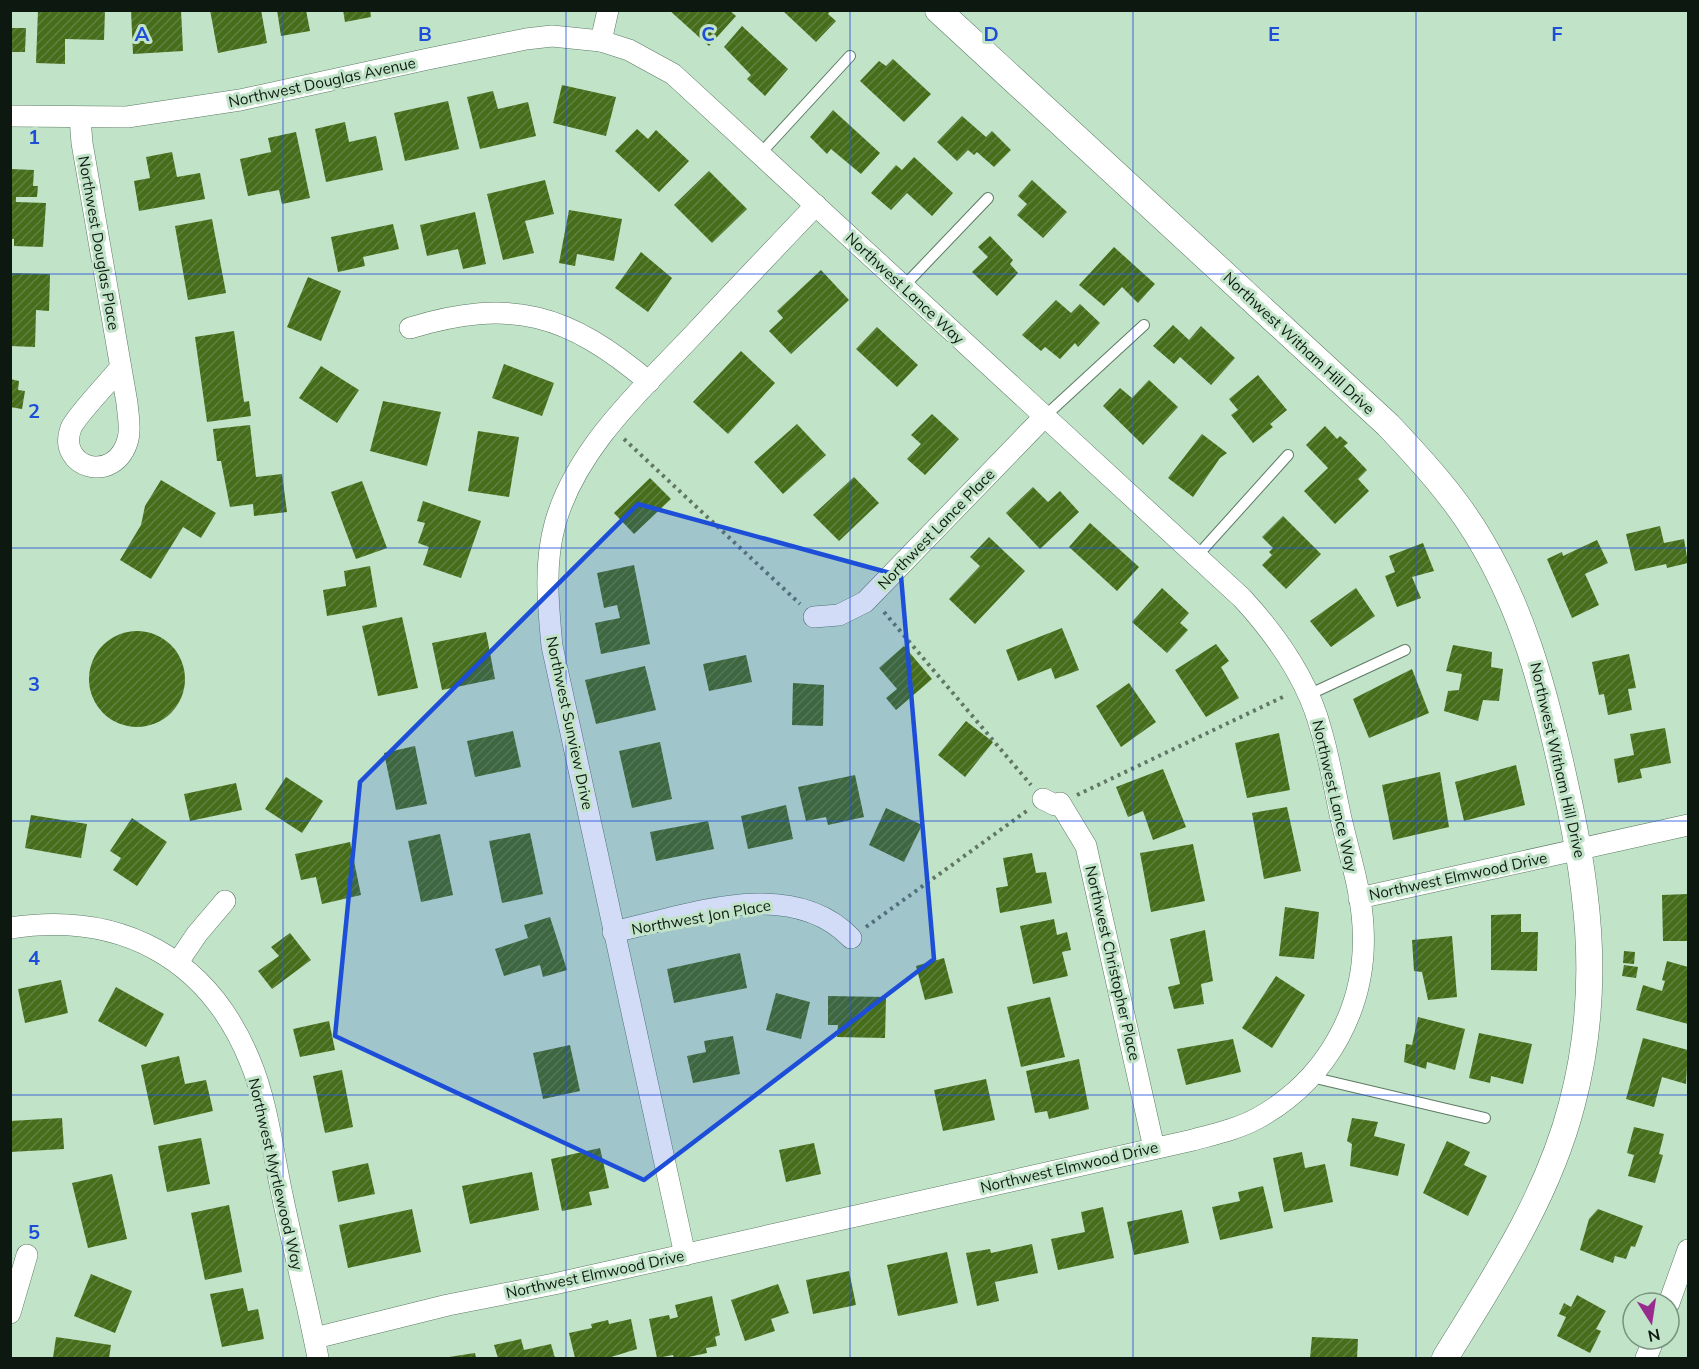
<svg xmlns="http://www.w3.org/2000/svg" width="1699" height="1369" font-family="Mulish,sans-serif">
	<defs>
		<pattern id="building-hatch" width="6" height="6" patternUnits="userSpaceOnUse" patternTransform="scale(1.5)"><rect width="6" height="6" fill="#456d1a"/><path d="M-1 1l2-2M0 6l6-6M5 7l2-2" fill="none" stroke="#618041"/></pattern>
	</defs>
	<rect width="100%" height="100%" fill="#c1e3c8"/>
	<g fill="url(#building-hatch)">
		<polygon points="38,10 105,10 104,40 65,39 65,64 36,63"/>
		<polygon points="131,10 181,10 183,51 133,54"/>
		<polygon points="210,10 261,10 267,43 218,53"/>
		<polygon points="277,10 306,10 310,31 281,36"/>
		<polygon points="343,10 370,10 371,17 345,22"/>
		<polygon points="669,10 729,10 736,16 709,46"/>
		<polygon points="782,10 831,10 828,14 836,21 816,42"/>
		<polygon points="742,26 788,69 765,96 747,79 751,75 724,47"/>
		<polygon points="10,28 26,28 25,52 10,52"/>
		<polygon points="893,59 931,94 904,122 860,81 879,61 886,66"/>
		<polygon points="562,85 616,97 606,136 553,123"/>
		<polygon points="493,91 498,109 528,102 536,136 480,149 467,97"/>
		<polygon points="448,101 459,149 405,161 394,113"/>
		<polygon points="833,110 880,153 861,174 831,149 827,154 810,137"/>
		<polygon points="962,116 986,137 992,131 1011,150 994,167 977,152 974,155 968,150 957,161 937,142"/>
		<polygon points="345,122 349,142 376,136 383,170 326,182 315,129"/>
		<polygon points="637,129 648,139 656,130 689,161 659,192 615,151"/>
		<polygon points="296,132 310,198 282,204 279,190 248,196 240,159 271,152 268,138"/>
		<polygon points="172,152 177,177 200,173 205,199 139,211 134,181 150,178 146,157"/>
		<polygon points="914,157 953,193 932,216 907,193 891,210 871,193 896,165 902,170"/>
		<polygon points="10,169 34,170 33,186 38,186 37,197 16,197 16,202 46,203 43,247 14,246 14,239 10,239"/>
		<polygon points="709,171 747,209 712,243 674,205"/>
		<polygon points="545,180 554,214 525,221 534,253 503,260 487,194"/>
		<polygon points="1032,180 1067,212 1043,238 1017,215 1027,204 1018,196"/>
		<polygon points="569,210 622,219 614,261 577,254 575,266 559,263"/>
		<polygon points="475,212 486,264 463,269 458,249 427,256 420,225"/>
		<polygon points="212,219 226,293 188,300 175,226"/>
		<polygon points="393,224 399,249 363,257 365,266 338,272 331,237"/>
		<polygon points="990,236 1013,260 1010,264 1018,273 997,296 972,272 988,257 978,247"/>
		<polygon points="1114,247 1155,284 1138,303 1122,287 1104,306 1079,285"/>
		<polygon points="641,252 672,278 648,312 615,288"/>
		<polygon points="821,270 849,300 791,354 769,331 783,318 777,311"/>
		<polygon points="10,273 50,274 49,311 36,310 35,347 10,346"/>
		<polygon points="308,277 341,291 321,341 287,327"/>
		<polygon points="1056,300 1071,313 1080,304 1100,323 1078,347 1075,343 1060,359 1045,347 1041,351 1022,335"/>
		<polygon points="1173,325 1189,340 1201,326 1235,358 1211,385 1180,357 1174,364 1153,346"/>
		<polygon points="877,327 918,365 897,387 856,349"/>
		<polygon points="234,331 244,402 249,401 251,416 207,422 195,337"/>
		<polygon points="741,351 775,383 728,434 693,402"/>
		<polygon points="504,364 554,383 542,416 492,398"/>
		<polygon points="321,366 359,390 337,423 299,398"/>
		<polygon points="1258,375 1287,410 1270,424 1273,427 1253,443 1231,415 1238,410 1229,399"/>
		<polygon points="10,379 19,381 18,390 25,391 22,409 10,407"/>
		<polygon points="1149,380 1178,407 1143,445 1103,406 1120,388 1132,398"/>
		<polygon points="383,401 441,412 427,466 370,451"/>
		<polygon points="932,414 959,439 925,475 907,459 921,444 911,435"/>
		<polygon points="797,424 826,455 783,494 754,462"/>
		<polygon points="250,425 256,477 282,474 287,512 254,516 253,504 230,507 221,461 217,461 213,429"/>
		<polygon points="1325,426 1337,439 1340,436 1348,443 1344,446 1367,470 1358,479 1369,491 1335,524 1304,491 1328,468 1306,445"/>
		<polygon points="478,431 519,437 509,497 468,491"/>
		<polygon points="1202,434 1227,453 1220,458 1193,497 1168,478"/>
		<polygon points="854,477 879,503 839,541 813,515"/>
		<polygon points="650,478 671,499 634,534 614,513"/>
		<polygon points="161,480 216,513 201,538 183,527 151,579 120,560 141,525 145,506"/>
		<polygon points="362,481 387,548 356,559 331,492"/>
		<polygon points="1033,487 1048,502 1060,491 1079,512 1040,549 1006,513"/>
		<polygon points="423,501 481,521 461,578 423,565 429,547 418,543 425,523 417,521"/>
		<polygon points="1283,516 1321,554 1286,589 1262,565 1272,555 1269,552 1273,548 1262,537"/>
		<polygon points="1090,523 1139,567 1117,591 1069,547"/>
		<polygon points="1660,526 1664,543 1684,539 1688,563 1667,568 1666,564 1635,571 1626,534"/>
		<polygon points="989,537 1025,571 975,624 949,599 980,566 970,557"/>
		<polygon points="1597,540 1608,563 1585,574 1599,605 1572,618 1547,559 1562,552 1563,556"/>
		<polygon points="1423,543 1434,571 1412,577 1421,598 1397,607 1385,576 1395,572 1389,556"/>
		<polygon points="634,565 650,644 601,654 595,623 620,618 617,605 604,608 597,573"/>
		<polygon points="370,566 377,607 327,616 323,590 346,586 344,571"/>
		<polygon points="1162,588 1189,613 1180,623 1188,630 1167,653 1132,622"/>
		<polygon points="1356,588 1375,616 1331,647 1310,621"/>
		<polygon points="402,617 418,688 378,696 362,626"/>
		<polygon points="1062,628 1079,670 1055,679 1051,668 1018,681 1006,650"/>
		<circle cx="137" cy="679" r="48"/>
		<polygon points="486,632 495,679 442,690 432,643"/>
		<polygon points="1216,644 1229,661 1221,667 1239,698 1206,717 1175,670"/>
		<polygon points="1453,645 1492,652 1491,667 1503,669 1499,701 1483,700 1478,721 1444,711 1448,691 1459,690 1462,674 1446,671"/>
		<polygon points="904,646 932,679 896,710 886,698 897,689 879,668"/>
		<polygon points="1629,654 1636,688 1628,689 1632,710 1608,715 1604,694 1599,695 1592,662"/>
		<polygon points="746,655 752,682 709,691 703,664"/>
		<polygon points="645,666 656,710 596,724 585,680"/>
		<polygon points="1412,669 1429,713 1369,738 1353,699"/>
		<polygon points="793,683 824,685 823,726 792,725"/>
		<polygon points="1129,683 1156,722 1121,747 1096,706"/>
		<polygon points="966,721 993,742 965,777 938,755"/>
		<polygon points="1665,728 1671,763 1640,769 1642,778 1618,783 1614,759 1634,755 1630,734"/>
		<polygon points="513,731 521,767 475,777 467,741"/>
		<polygon points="1279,733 1290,790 1247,798 1235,743"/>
		<polygon points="660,742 672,799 632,808 619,751"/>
		<polygon points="415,746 427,804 396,810 384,753"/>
		<polygon points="1516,765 1525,805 1464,821 1455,782"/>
		<polygon points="1163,769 1186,827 1153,840 1143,811 1128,817 1116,787"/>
		<polygon points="1440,772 1449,827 1393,840 1382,785"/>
		<polygon points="855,775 864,817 828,825 826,817 806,821 798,787"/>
		<polygon points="286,777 323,801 302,833 265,809"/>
		<polygon points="236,783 242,810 190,821 184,794"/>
		<polygon points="786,805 793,839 748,849 741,816"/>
		<polygon points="1287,807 1301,871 1264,879 1252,813"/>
		<polygon points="886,808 922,825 904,862 869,845"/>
		<polygon points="31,815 87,824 81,858 25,848"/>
		<polygon points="132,818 167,842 137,886 113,870 121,858 110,851"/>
		<polygon points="708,821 714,849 656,861 650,832"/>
		<polygon points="530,833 543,894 502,903 489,841"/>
		<polygon points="440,834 453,895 421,902 408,841"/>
		<polygon points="350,842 361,895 322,904 316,877 301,880 295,854"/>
		<polygon points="1193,844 1205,901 1151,912 1140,853"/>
		<polygon points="1032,853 1036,873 1046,872 1052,903 1000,913 996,888 1008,886 1003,858"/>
		<polygon points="1688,894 1688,941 1663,941 1662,895"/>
		<polygon points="1285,907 1319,912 1314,959 1279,956"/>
		<polygon points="1521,914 1521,932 1538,932 1537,971 1491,970 1491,915"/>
		<polygon points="550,917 567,970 543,977 540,965 504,976 495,949 528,938 524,925"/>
		<polygon points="1054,919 1057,935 1067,932 1071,950 1062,952 1068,976 1033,984 1020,926"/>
		<polygon points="1205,930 1213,981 1201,984 1204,1004 1174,1009 1168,987 1180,984 1170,939"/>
		<polygon points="290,933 311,960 272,989 258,971 279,956 271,947"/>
		<polygon points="1452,936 1457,997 1428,1000 1422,972 1414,971 1412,940"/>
		<polygon points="1624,951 1635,952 1634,964 1623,963"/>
		<polygon points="740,953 747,988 674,1003 667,969"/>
		<polygon points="944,958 953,993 925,1000 916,966"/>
		<polygon points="1667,961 1688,967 1688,1024 1636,1010 1643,985 1662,991 1665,981 1662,980"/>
		<polygon points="1624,965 1638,967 1636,978 1622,976"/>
		<polygon points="1276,976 1305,995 1272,1048 1242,1028"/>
		<polygon points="61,980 68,1013 25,1023 18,989"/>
		<polygon points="116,987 164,1014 146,1047 98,1021"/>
		<polygon points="776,993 810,1002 801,1039 766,1030"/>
		<polygon points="828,996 886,997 885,1038 837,1037 838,1025 828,1025"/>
		<polygon points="1050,997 1065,1057 1021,1067 1007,1007"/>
		<polygon points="1418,1017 1465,1029 1455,1070 1427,1062 1426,1069 1404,1062 1406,1044 1412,1045"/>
		<polygon points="329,1021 335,1050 300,1057 293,1029"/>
		<polygon points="1479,1033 1532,1044 1523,1084 1491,1076 1490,1083 1469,1078"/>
		<polygon points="733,1036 740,1074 693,1083 687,1056 706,1052 704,1041"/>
		<polygon points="1643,1038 1688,1050 1686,1084 1662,1077 1654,1107 1626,1099"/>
		<polygon points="1233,1039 1241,1072 1186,1085 1177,1049"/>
		<polygon points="570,1045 580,1091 543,1099 533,1053"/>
		<polygon points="179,1056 185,1084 206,1080 213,1111 154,1125 141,1065"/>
		<polygon points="1079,1059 1089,1109 1049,1119 1047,1111 1035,1113 1026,1071"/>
		<polygon points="342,1070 353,1127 325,1133 313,1076"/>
		<polygon points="986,1079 995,1120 943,1131 934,1090"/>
		<polygon points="62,1118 64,1149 10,1152 10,1121"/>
		<polygon points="1352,1118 1378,1122 1374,1136 1405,1144 1398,1176 1350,1166 1352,1144 1347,1141"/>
		<polygon points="1634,1127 1664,1134 1659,1154 1663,1155 1655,1183 1628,1176 1634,1155 1627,1153"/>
		<polygon points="201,1138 210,1184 167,1192 158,1146"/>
		<polygon points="1447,1141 1470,1152 1464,1165 1487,1176 1468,1216 1423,1193"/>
		<polygon points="814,1143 821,1174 786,1182 779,1150"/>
		<polygon points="600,1148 609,1188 589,1192 592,1205 562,1211 551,1159"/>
		<polygon points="1302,1152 1305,1168 1325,1164 1333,1202 1284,1212 1273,1158"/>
		<polygon points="368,1163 375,1194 338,1202 332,1171"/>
		<polygon points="532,1172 539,1210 470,1224 462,1186"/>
		<polygon points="112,1174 127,1239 88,1248 72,1183"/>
		<polygon points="1263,1186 1273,1228 1220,1240 1212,1207 1240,1201 1238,1192"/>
		<polygon points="229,1205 242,1272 205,1280 191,1213"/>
		<polygon points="1103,1207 1114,1258 1058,1270 1051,1239 1085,1232 1081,1212"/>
		<polygon points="412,1209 421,1252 348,1268 339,1225"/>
		<polygon points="1598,1209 1643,1226 1635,1247 1631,1246 1626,1259 1615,1256 1613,1263 1580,1250 1589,1219"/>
		<polygon points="1182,1210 1189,1243 1134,1255 1127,1222"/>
		<polygon points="1032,1244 1038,1273 995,1282 999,1301 977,1306 966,1253 990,1249 991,1253"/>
		<polygon points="947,1252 958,1303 898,1316 887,1265"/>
		<polygon points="849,1271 856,1305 813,1314 806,1280"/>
		<polygon points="91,1274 132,1291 115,1333 74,1316"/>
		<polygon points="778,1284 789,1313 771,1319 775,1331 745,1341 731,1300"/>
		<polygon points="243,1288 248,1311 258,1309 264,1339 222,1347 210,1294"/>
		<polygon points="1577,1295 1606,1311 1596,1329 1601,1331 1590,1353 1557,1336 1566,1317 1559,1314 1564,1303 1571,1307"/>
		<polygon points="712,1296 720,1335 715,1337 717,1346 706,1348 707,1353 684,1358 674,1358 673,1355 657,1358 649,1319 669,1315 670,1319 678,1317 675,1305"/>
		<polygon points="631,1319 637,1349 608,1358 575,1358 569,1333 592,1328 591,1324 608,1320 609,1324"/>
		<polygon points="56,1337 111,1345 109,1358 53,1358"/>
		<polygon points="1312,1337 1358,1339 1357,1358 1310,1358"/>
		<polygon points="521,1339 524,1350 551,1344 555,1358 498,1358 494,1345"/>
		<polygon points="475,1353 476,1358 449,1358 449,1357"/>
	</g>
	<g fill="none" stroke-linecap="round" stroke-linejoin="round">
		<defs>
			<g id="service">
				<polyline points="760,154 850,56"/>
				<polyline points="903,287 988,198"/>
				<polyline points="1044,417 1144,325"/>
				<polyline points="1197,556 1288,455"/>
				<polyline points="1308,695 1405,650"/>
				<polyline points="1311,1077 1485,1118"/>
			</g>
			<g id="minor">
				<polyline points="601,41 608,10"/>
				<path d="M10,116L127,117L240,100L428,59L526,39L552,36L601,41L629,50L673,74L1242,598C1277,636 1308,680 1321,730C1329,757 1334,786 1340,814C1348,851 1361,888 1363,926C1368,1006 1328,1079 1258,1118C1238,1129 1215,1134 1193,1140L554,1284L448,1305L315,1338"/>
				<path d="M80,118L82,143L127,403C128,415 131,428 128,439C116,486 56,468 71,428C76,416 110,381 120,368"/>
				<path d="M410,328C512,297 568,314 649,382"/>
				<polyline points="814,617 839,615 865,602 1044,417"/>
				<polyline points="1043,799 1055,805 1060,803 1086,846 1154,1148"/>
				<polyline points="1359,898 1688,825"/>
				<path d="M10,928C121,911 208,958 250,1061C268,1104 273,1154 283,1199C294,1252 308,1305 318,1358"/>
				<path d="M613,932C687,916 790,875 851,938"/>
				<polyline points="178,962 197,934 225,901"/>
				<path d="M685,1255L552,646C548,604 544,564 555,524C576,448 642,389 694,334C734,291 775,248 816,205"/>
				<polyline points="1669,1303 1688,1250"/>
				<polyline points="10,1313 27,1255"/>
				<polyline points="1646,1358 1654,1339"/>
			</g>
			<path id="tertiary" d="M938,10L1388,425C1422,461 1456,498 1481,541C1522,610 1542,683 1560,761C1587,880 1604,983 1572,1104C1548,1197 1495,1277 1445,1358"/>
		</defs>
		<use href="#service" stroke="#5c7b64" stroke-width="12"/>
		<use href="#minor" stroke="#5c7b64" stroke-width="22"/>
		<use href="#tertiary" stroke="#5c7b64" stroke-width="27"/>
		<g stroke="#617766" stroke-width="4" stroke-dasharray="3 4.5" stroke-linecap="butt">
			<polyline points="624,439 800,604"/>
			<polyline points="884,612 1031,785"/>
			<polyline points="1077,795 1287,695"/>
			<polyline points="866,927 1028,810"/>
		</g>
		<use href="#service" stroke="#fff" stroke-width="10"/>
		<use href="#minor" stroke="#fff" stroke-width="21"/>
		<use href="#tertiary" stroke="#fff" stroke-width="26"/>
	</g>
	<path fill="#1d4ed8" fill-opacity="0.2" stroke="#1d4ed8" stroke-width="4.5" stroke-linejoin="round" d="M638,504L901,576L934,959L644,1180L335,1036L360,782Z"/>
	<path fill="none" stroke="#1d4ed8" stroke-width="1.5" stroke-opacity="0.55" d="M283,10V1358M566,10V1358M850,10V1358M1133,10V1358M1416,10V1358M10,274H1688M10,548H1688M10,821H1688M10,1095H1688"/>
	<g text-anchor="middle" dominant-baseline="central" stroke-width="6" stroke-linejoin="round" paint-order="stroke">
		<g font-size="15" fill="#0d1910" stroke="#c1e3c8">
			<text transform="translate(322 82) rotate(-12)">Northwest Douglas Avenue</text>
			<text transform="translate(99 243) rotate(80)">Northwest Douglas Place</text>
			<text transform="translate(905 288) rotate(43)">Northwest Lance Way</text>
			<text transform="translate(1299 343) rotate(43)">Northwest Witham Hill Drive</text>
			<text transform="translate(936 529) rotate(-46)">Northwest Lance Place</text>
			<text transform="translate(570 723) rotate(78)">Northwest Sunview Drive</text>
			<text transform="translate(1558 760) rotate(77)">Northwest Witham Hill Drive</text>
			<text transform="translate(1335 796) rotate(77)">Northwest Lance Way</text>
			<text transform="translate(1458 876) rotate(-12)">Northwest Elmwood Drive</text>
			<text transform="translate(701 917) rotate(-10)">Northwest Jon Place</text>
			<text transform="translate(1113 963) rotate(77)">Northwest Christopher Place</text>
			<text transform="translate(1069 1167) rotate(-13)">Northwest Elmwood Drive</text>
			<text transform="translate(276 1174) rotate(77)">Northwest Myrtlewood Way</text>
			<text transform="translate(595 1274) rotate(-12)">Northwest Elmwood Drive</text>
		</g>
	</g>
	<g font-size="20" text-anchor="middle" font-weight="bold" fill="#1d4ed8" stroke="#c1e3c8" stroke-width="6" stroke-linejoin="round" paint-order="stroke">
		<text x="142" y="41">A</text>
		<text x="425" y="41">B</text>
		<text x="708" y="41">C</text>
		<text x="991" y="41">D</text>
		<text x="1274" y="41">E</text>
		<text x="1557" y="41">F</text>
		<text x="34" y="144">1</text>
		<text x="34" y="418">2</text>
		<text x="34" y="691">3</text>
		<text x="34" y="965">4</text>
		<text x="34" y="1239">5</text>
	</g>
	<rect width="1699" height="1369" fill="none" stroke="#0d1910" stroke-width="24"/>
	<g transform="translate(1651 1321) rotate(168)"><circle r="28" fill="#c1e3c8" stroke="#79927e" stroke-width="1.5"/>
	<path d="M0-4.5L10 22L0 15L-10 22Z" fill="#982c8e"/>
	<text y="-9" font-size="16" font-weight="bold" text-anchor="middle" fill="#0d1910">N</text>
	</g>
</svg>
